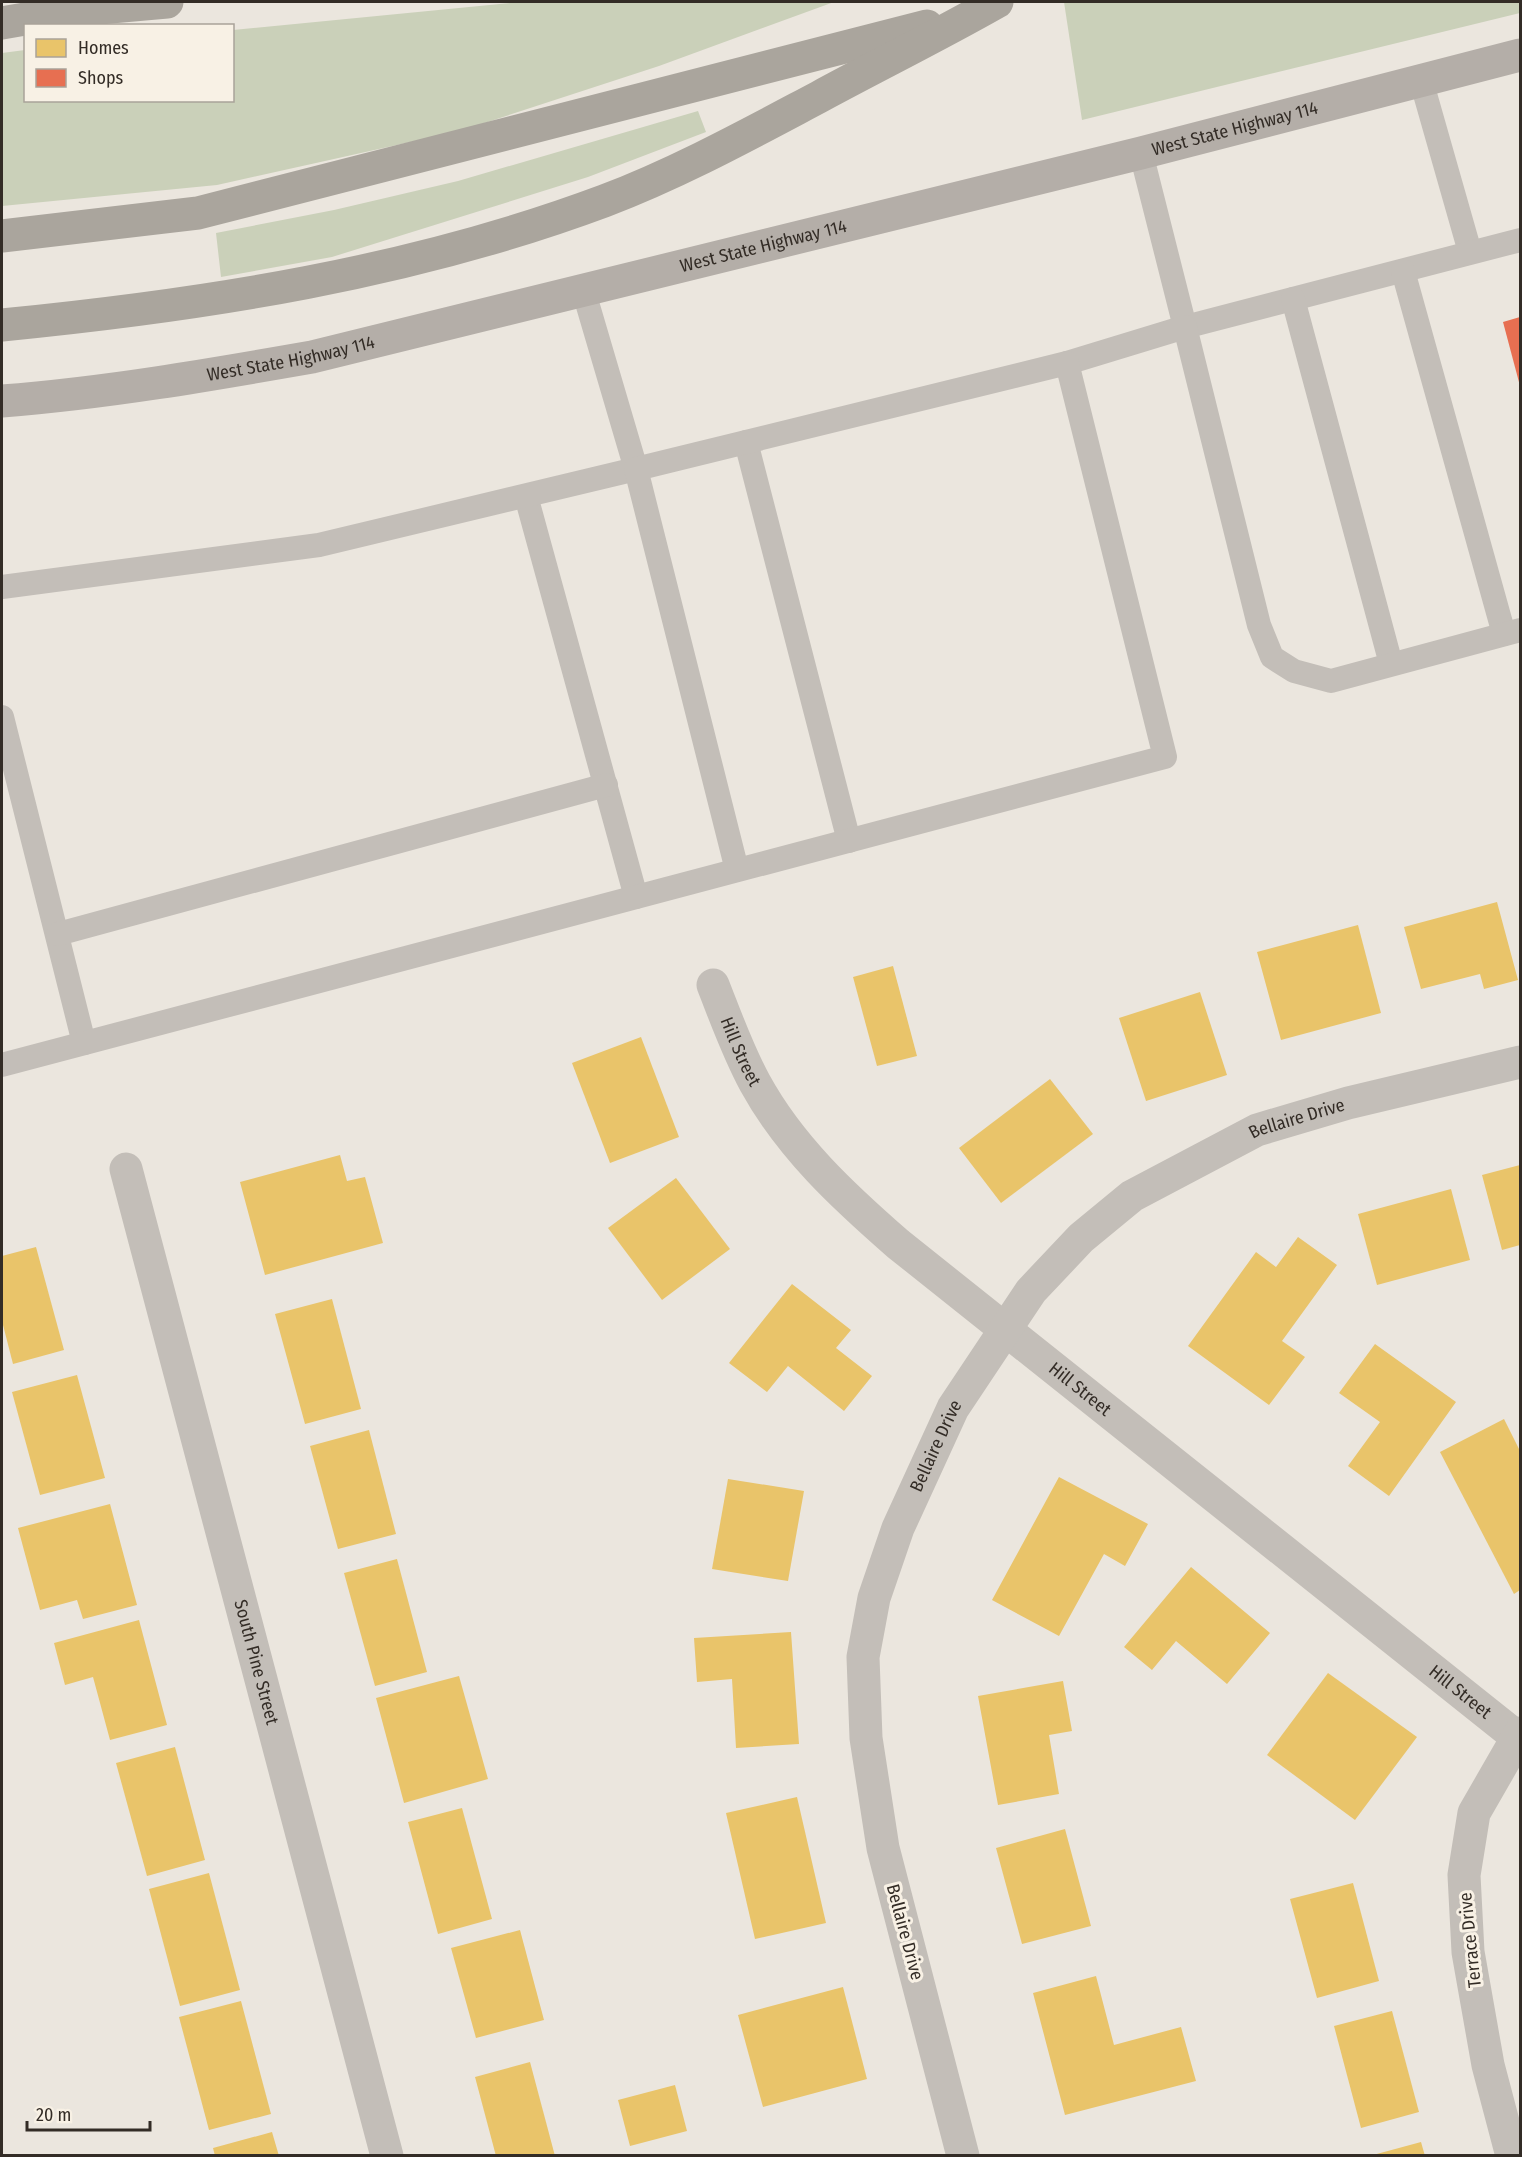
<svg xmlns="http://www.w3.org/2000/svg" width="1522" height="2157" font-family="'Fira Sans Condensed',sans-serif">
	<rect width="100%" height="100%" fill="#ebe6de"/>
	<g fill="#cad0b9">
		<polygon points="519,2 834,2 659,66 460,131 217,185 2,206 2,53 25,50 26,100 232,100 233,30"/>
		<polygon points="1064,2 1520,2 1520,13 1082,120"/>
		<polygon points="698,111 706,132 588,177 332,257 221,277 216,233 334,210 458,181"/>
	</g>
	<g fill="#e9c46a">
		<polygon points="1497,902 1518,980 1484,989 1480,974 1421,989 1404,927"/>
		<polygon points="1358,925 1381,1013 1281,1040 1257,952"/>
		<polygon points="893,966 917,1056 877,1066 853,977"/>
		<polygon points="1200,992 1227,1075 1146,1101 1119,1018"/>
		<polygon points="641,1037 679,1137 610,1163 572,1063"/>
		<polygon points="1050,1079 1093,1134 1001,1203 959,1148"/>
		<polygon points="340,1155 347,1181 365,1177 383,1243 265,1275 240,1182"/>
		<polygon points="1520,1165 1520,1245 1502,1250 1482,1175"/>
		<polygon points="676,1178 730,1249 662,1300 608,1228"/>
		<polygon points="1451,1189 1470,1260 1377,1285 1358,1214"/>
		<polygon points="1298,1237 1337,1265 1282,1341 1305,1357 1269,1405 1188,1346 1256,1252 1276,1267"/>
		<polygon points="36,1247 64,1350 13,1364 2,1321 2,1256"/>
		<polygon points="792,1284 851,1330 836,1348 872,1376 844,1411 788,1366 767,1392 729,1363"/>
		<polygon points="332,1299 361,1409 305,1424 275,1314"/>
		<polygon points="1375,1344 1456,1402 1389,1496 1348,1466 1380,1422 1339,1393"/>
		<polygon points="77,1375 105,1478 40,1495 12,1392"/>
		<polygon points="1504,1419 1520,1451 1520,1590 1514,1594 1440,1452"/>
		<polygon points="369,1430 396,1534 338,1549 310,1446"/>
		<polygon points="1059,1477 1148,1524 1125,1566 1104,1554 1059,1636 992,1600"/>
		<polygon points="728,1479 804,1491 788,1581 712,1569"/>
		<polygon points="110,1504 137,1605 83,1619 77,1600 40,1610 18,1528"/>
		<polygon points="397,1559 427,1672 375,1686 344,1573"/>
		<polygon points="1191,1567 1270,1633 1227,1684 1176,1641 1152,1670 1124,1647"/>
		<polygon points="139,1620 167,1725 110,1740 93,1677 65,1685 54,1643"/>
		<polygon points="791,1632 799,1744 736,1748 732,1679 697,1682 694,1638"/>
		<polygon points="1328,1673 1417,1737 1355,1820 1267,1755"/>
		<polygon points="459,1676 488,1779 404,1803 376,1698"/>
		<polygon points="1063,1681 1072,1731 1049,1735 1059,1794 998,1805 978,1696"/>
		<polygon points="175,1747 205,1860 147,1876 116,1763"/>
		<polygon points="797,1797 826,1923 755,1939 726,1813"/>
		<polygon points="462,1808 492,1919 438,1934 408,1822"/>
		<polygon points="1065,1829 1091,1926 1022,1944 996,1848"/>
		<polygon points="209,1873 240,1990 180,2006 149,1889"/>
		<polygon points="1353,1883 1379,1981 1317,1998 1290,1899"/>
		<polygon points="520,1930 544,2020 476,2038 451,1948"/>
		<polygon points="1096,1976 1114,2045 1181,2027 1196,2081 1065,2115 1033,1993"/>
		<polygon points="843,1987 867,2079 763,2107 738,2015"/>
		<polygon points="241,2001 271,2114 209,2130 179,2017"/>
		<polygon points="1392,2011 1419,2112 1361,2128 1334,2026"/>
		<polygon points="530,2062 555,2156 496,2156 475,2077"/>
		<polygon points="675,2085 687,2131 630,2146 618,2100"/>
		<polygon points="272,2132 279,2156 215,2156 213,2148"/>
		<polygon points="1421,2142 1425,2156 1373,2156 1373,2155"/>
	</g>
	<polygon fill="#e76f51" points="1520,317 1520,386 1503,322"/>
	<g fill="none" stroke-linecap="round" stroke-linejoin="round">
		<g stroke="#c3beb8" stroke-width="24">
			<polyline points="1421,80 1470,252"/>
			<polyline points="1141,153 1185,327 1520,240"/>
			<polyline points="1403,271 1504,634"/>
			<polyline points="1293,299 1391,664"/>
			<polyline points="1067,363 1185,327 1259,625 1272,657 1294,671 1331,681 1520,630"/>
			<polyline points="746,442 849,841"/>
			<polyline points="526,496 636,897"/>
			<polyline points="2,587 319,545 636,469 583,289"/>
			<polyline points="2,717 84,1043"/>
			<polyline points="58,934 606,785"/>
			<polyline points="2,1065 1165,757 1067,363 636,469 737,870"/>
		</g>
		<g stroke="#c3beb8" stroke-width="33">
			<path id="s1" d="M713,985C726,1018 738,1052 755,1083C790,1147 843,1196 898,1244L1517,1737"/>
			<path id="s2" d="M126,1169L387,2156"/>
			<path id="s3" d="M963,2156L883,1848L866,1738L863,1657L874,1598L898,1528L953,1408L1031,1291L1081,1238L1132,1196L1257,1130L1348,1103L1520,1062"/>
			<polyline points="1512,2156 1488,2065 1468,1952 1464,1875 1474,1813 1520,1733"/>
		</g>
		<path stroke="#b4aea8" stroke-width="33" id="s4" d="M2,401C106,393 209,375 312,357L1141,153L1520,55"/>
		<g stroke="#aaa59d" stroke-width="33">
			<polyline points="2,23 77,10 167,2"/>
			<polyline points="2,236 198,213 927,26"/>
			<path d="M2,325C205,305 411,273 604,201C678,173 749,134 819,97C878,65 939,35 997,2"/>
		</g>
	</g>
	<g text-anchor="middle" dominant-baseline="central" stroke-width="6" stroke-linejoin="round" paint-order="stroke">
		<g font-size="18" fill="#332c26" stroke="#f8f1e5">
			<text stroke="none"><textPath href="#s4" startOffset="1264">West State Highway 114</textPath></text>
			<text stroke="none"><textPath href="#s4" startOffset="778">West State Highway 114</textPath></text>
			<text stroke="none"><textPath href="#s4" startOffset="292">West State Highway 114</textPath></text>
			<text stroke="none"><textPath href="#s1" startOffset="72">Hill Street</textPath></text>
			<text stroke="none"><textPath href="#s3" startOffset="1239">Bellaire Drive</textPath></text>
			<text stroke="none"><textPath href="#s1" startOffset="556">Hill Street</textPath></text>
			<text stroke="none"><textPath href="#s3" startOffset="735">Bellaire Drive</textPath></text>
			<text stroke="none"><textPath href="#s2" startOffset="510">South Pine Street</textPath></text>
			<text stroke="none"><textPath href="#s1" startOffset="1042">Hill Street</textPath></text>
			<text transform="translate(905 1932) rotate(75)">Bellaire Drive</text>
			<text transform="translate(1470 1940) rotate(-96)">Terrace Drive</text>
		</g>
	</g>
	<rect width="1522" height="2157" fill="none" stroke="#332c26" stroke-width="6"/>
	<rect x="24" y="24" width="210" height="78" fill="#f8f1e5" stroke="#a9a299" stroke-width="1.5"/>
	<rect x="36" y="39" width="30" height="18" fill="#e9c46a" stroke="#a9a299" stroke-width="1.5"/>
	<text x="78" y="54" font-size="18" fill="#332c26">Homes</text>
	<rect x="36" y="69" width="30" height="18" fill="#e76f51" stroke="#a9a299" stroke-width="1.5"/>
	<text x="78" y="84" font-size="18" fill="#332c26">Shops</text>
	<path d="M27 2121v9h123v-9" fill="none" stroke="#332c26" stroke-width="3"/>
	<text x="36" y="2121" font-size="18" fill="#332c26" stroke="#f8f1e5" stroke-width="4.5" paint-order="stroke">20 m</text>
</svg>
